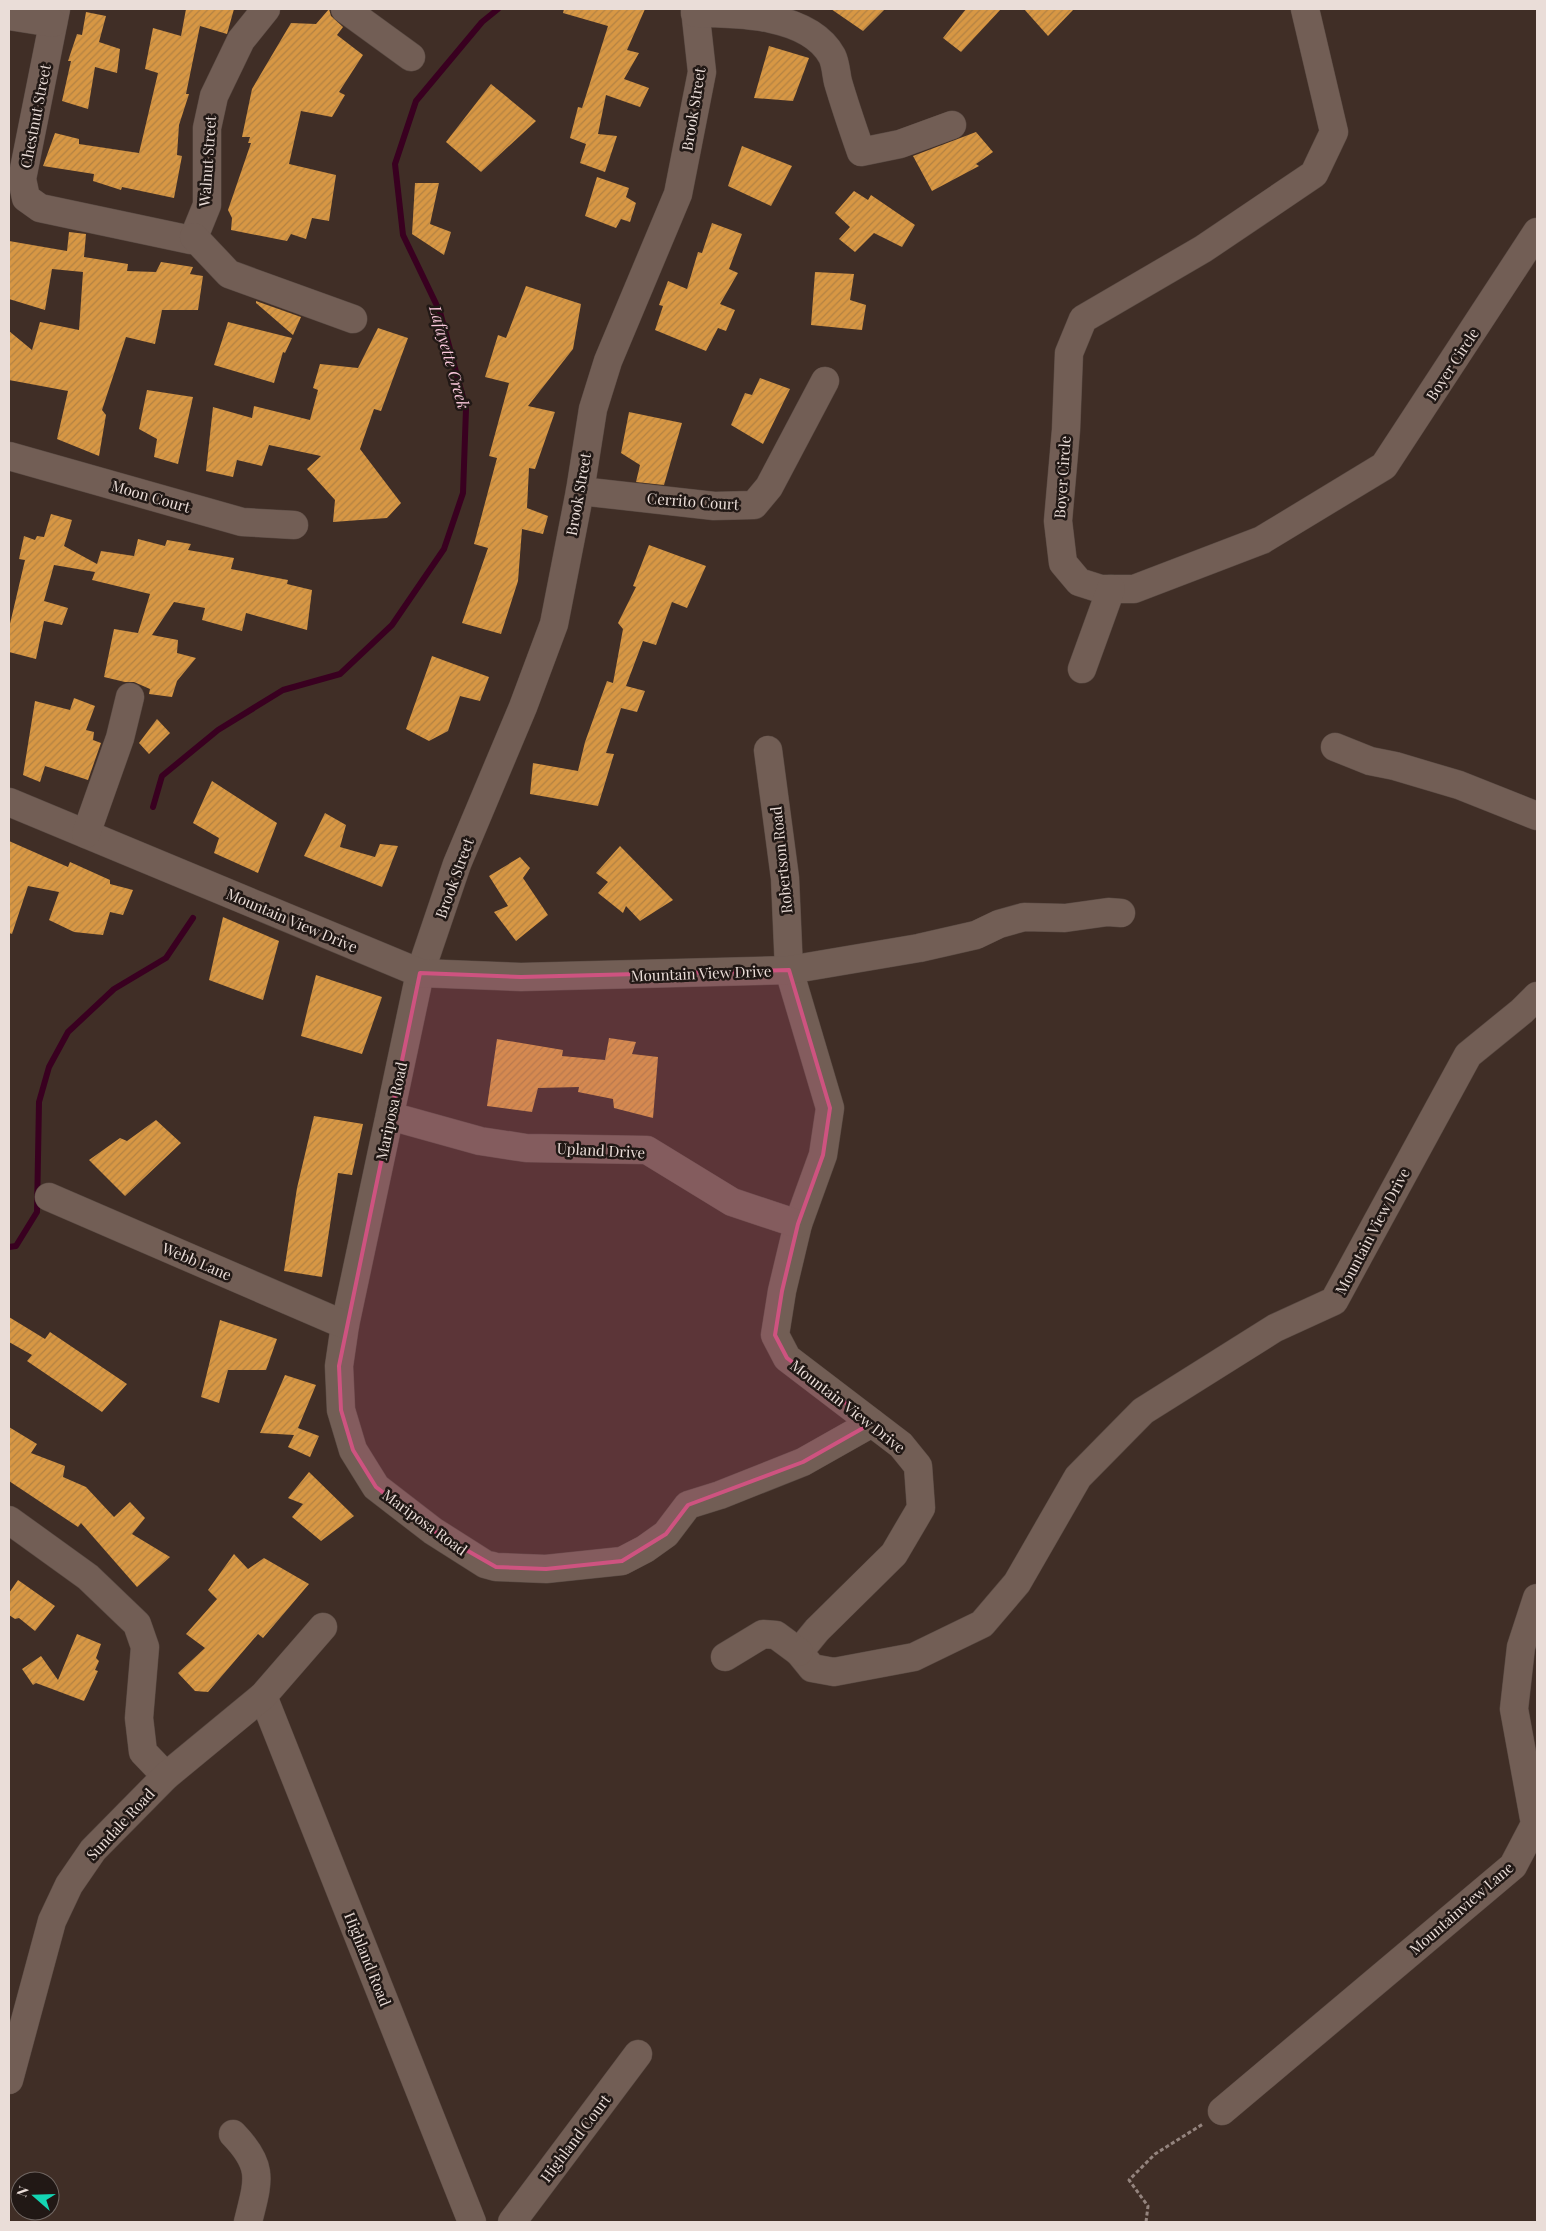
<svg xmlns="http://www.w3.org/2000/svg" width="1546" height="2231" font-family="'Playfair Display',serif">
	<defs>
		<pattern id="building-hatch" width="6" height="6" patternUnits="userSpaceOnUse" patternTransform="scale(1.25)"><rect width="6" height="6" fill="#d79744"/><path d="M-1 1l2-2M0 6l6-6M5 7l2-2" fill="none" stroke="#b38243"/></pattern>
	</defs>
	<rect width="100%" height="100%" fill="#402e26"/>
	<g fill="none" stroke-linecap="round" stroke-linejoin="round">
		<g stroke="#390020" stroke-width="6">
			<polyline points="153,807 162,776 218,730 283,690 340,674 392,625 444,549 463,493 466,409 440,312 403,235 395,164 416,101 482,22 498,9"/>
			<polyline points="9,1247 16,1246 37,1212 39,1102 49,1067 68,1032 114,989 166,958 193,918"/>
		</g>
	</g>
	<g fill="url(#building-hatch)">
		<polygon points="186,9 234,9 227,34 200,26 186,94 189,94 179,125 177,155 182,156 174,198 122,187 121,190 93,181 94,174 43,166 55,133 79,139 79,144 139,153 158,73 145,69 153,28 181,36"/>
		<polygon points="329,9 331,16 343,27 337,35 363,55 339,92 345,95 332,117 301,111 289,164 336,175 329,221 312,218 306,239 291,234 287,241 231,230 232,218 228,210 251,143 248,143 250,137 242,137 252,89 291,23 316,24"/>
		<polygon points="564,9 645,9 627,50 639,53 624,79 649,88 640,107 606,95 598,134 617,136 605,172 580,163 586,144 570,138 578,107 582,108 608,26 563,13"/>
		<polygon points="831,9 885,9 863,31"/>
		<polygon points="966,9 1001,9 961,52 943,38"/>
		<polygon points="1024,9 1074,9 1048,36"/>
		<polygon points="86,12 106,16 99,42 120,49 117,73 95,67 88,109 62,101 71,61 68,61 77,34 82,35"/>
		<polygon points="769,46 809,58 793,101 754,98"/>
		<polygon points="491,84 536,121 481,172 446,142"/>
		<polygon points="976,132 993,152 976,164 979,166 932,191 913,156"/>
		<polygon points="742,146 792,166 771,206 728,186"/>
		<polygon points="597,177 629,188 626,197 636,203 630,222 621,219 616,228 585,216"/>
		<polygon points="415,183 439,183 430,224 451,232 444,255 412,234"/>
		<polygon points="854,191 868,200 871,195 915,225 902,247 874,233 855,252 839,239 850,227 835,213"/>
		<polygon points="712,223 742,234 729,269 738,273 720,304 735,310 726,331 718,328 706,351 655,330 663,306 659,305 668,281 687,289 698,252 702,253"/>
		<polygon points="69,232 86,234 84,257 128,264 127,271 156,272 161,262 193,267 190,274 203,276 198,310 162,310 155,344 126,337 102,410 106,415 99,456 57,439 68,391 9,380 9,331 32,350 40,322 79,330 83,272 52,269 45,310 9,299 9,241 67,251"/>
		<polygon points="815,272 854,274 850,300 866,305 862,330 811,325"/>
		<polygon points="526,286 581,304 573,349 528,406 555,412 535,469 529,468 527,508 548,516 543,534 522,529 518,581 501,634 462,623 488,548 474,544 497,458 489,456 509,383 485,377 498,335 506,338"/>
		<polygon points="256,301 301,317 293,335 256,303"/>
		<polygon points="228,322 292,338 285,353 283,352 274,383 214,365"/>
		<polygon points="378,328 408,338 381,411 374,409 360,449 401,503 387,518 333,522 335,500 307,469 321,456 269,445 262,466 237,460 233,477 206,471 213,407 252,418 254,406 310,420 318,390 313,388 320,364 358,368"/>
		<polygon points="760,378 790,389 763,444 731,425 745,393 752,395"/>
		<polygon points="147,390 193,397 178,464 154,457 157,439 139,429"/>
		<polygon points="629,412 682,423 664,485 636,482 640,465 621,453"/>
		<polygon points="51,514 72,520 64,546 97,564 101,551 134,556 138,539 165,546 167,540 191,544 188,550 234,558 231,569 288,580 287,584 312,590 307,630 246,613 242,631 202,620 205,608 174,602 152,635 178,640 177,653 196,658 177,681 172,697 149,694 150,689 134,682 125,682 104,677 114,629 138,633 150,594 92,580 95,572 54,565 44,601 68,608 62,625 44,621 36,659 9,652 9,628 25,560 19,559 24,536 35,540 37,536 44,537"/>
		<polygon points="649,545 706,566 687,608 672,602 656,645 643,641 626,686 645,691 637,712 621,708 606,753 614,754 598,806 530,794 533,763 578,771 585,742 607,681 613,683 623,629 618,623 636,587 633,586"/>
		<polygon points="432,656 489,677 480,701 460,696 448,731 429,741 406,729"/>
		<polygon points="74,698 95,706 86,730 94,732 93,740 101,743 88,780 45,766 40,782 23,775 35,701 70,710"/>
		<polygon points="157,719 170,733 149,754 139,743"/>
		<polygon points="212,781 277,823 258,873 214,853 219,838 193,823"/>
		<polygon points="325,813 346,825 340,847 375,857 380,844 398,846 382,887 304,856"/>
		<polygon points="9,841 68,867 70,862 110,880 110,884 133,890 123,915 110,912 103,935 74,932 49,920 59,892 28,886 12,934 9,933"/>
		<polygon points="620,846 673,900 640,921 626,906 623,913 598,893 608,882 596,873"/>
		<polygon points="520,857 530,868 523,878 548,915 516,941 494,912 508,906 489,876"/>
		<polygon points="223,917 279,941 263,1000 209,980"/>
		<polygon points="316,975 382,997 362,1054 301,1036"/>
		<polygon points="609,1038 636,1042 632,1054 658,1057 653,1118 614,1108 613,1099 578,1092 579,1087 538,1088 532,1112 487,1106 497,1039 563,1050 562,1056 605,1060"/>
		<polygon points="314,1116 363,1124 352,1175 338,1173 322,1277 284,1271 297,1188"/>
		<polygon points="156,1120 181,1143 125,1196 89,1160 120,1138 127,1141"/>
		<polygon points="9,1317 45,1339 50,1332 127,1384 102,1412 27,1361 32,1355 9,1342"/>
		<polygon points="220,1320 277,1339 266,1370 228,1370 219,1403 201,1397"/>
		<polygon points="285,1375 316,1385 298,1428 319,1436 310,1457 288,1447 294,1435 260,1433"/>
		<polygon points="9,1427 37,1444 31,1453 65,1466 63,1477 86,1487 114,1517 130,1502 145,1518 132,1534 170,1557 137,1587 81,1523 78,1527 9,1481"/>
		<polygon points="309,1472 354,1516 321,1541 292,1517 303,1504 288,1498"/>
		<polygon points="234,1554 248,1569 264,1558 309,1584 263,1638 258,1634 208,1692 195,1691 178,1673 205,1648 186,1634 217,1599 208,1590"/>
		<polygon points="18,1580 55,1606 35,1631 19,1618 15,1619 9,1615 9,1593"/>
		<polygon points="77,1634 101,1644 96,1658 99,1661 95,1670 98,1671 84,1701 36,1683 33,1685 22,1669 41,1656 58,1680"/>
	</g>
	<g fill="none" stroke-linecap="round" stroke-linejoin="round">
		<defs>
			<g id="minor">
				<polyline points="56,9 22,179 26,198 40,208 191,240 194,237"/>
				<polyline points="345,9 411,57"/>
				<polyline points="695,9 702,72 678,194 608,361 593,409 580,491 554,624 523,707 457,864 420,973 345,1325 339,1366 341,1410 353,1450 376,1487 433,1531 485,1564 496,1567 546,1569 622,1561 645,1549 666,1534 688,1505 720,1495 803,1462 872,1423"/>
				<polyline points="1305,9 1334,132 1314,174 1203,249 1083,319 1069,353 1066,430 1058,521 1063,563 1079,582 1101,589 1134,589 1262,540 1384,466 1537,232"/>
				<path d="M695,13C737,13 809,14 832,56C836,64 836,74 838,82C845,106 853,129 861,152L900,144L952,125"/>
				<polyline points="9,16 53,23"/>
				<polyline points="194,237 207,205 207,128 214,96 241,40 266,9"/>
				<polyline points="194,237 229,274 353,319"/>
				<polyline points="9,456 242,522 294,525"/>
				<polyline points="580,491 714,506 754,505 769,487 825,381"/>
				<polyline points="1082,669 1111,589"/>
				<polyline points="1335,747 1370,761 1395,766 1459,785 1537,816"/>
				<polyline points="768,750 785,878 789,970 830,1108 823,1155 798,1224 782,1291 775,1335 787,1358 901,1445 918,1466 921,1508 894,1554 817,1630 799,1652 812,1668 834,1672 914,1657 982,1624 1017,1583 1078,1477 1143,1411 1275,1328 1334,1301 1468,1055 1522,1011 1537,996"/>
				<polyline points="9,802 420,973 521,977 789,970 919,948 976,935 999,924 1024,917 1065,918 1108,912 1121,913"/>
				<polyline points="86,834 120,738 130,697"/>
				<polyline points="390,1116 480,1141 526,1148 647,1150 732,1202 798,1224"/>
				<polyline points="49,1197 345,1325"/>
				<polyline points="9,1520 88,1577 137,1624 145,1647 139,1718 143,1752 166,1776"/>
				<polyline points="725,1657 763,1634 776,1635 799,1652"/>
				<polyline points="263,1696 472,2222"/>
				<polyline points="9,2080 52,1921 69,1885 93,1850 166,1776 263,1696 323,1627"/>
				<polyline points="1222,2111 1513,1866 1535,1824 1514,1709 1521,1647 1537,1598"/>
				<path d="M233,2134C265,2167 258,2181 248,2222"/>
				<polyline points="512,2222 638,2054"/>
			</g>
		</defs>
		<use href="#minor" stroke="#594a43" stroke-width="29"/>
		<polyline stroke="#94847e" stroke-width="3" stroke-dasharray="4 2.5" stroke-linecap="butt" points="1146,2222 1148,2206 1129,2180 1155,2154 1203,2124"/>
		<use href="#minor" stroke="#725e55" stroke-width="28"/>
	</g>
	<path fill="#ce5380" fill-opacity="0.2" stroke="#ce5380" stroke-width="4" stroke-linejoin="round" d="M789,970L830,1108L823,1155L798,1224L782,1291L775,1335L787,1358L872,1423L803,1462L688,1505L666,1534L622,1561L546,1569L496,1567L433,1531L376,1487L353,1450L341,1410L339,1366L420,973L521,977Z"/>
	<g text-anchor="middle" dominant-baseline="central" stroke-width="5" stroke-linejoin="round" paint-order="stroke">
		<g font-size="15" fill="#eaddd8" stroke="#211815">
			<text transform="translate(693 109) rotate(-81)">Brook Street</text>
			<text transform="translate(35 116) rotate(-79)">Chestnut Street</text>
			<text transform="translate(207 161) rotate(-86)">Walnut Street</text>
			<text transform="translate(1452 364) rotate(-57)">Boyer Circle</text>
			<text transform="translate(1062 477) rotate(-86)">Boyer Circle</text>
			<text transform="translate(578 494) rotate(-80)">Brook Street</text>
			<text transform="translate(151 496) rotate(16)">Moon Court</text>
			<text transform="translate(693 501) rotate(4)">Cerrito Court</text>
			<text transform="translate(781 860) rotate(-96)">Robertson Road</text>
			<text transform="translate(454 878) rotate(-70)">Brook Street</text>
			<text transform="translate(292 920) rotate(23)">Mountain View Drive</text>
			<text transform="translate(701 973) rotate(-2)">Mountain View Drive</text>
			<text transform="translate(391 1111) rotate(-78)">Mariposa Road</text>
			<text transform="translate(601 1150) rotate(3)">Upland Drive</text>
			<text transform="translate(1372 1231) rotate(-62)">Mountain View Drive</text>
			<text transform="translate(197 1261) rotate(23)">Webb Lane</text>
			<text transform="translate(848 1406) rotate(38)">Mountain View Drive</text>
			<text transform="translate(425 1522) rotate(36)">Mariposa Road</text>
			<text transform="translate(120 1824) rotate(-47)">Sundale Road</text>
			<text transform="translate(1461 1908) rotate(-41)">Mountainview Lane</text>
			<text transform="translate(368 1959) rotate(68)">Highland Road</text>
			<text transform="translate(575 2138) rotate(-53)">Highland Court</text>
		</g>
		<g font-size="16" font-style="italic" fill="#fbc9dd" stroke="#211815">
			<text transform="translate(450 357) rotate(74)">Lafayette Creek</text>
		</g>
	</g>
	<rect width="1546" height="2231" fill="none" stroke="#eaddd8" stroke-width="20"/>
	<g transform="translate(35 2196) rotate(290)"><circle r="24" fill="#211815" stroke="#716763"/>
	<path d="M0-4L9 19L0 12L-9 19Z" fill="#14d5b3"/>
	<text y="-8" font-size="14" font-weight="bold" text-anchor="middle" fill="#eaddd8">N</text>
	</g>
</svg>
